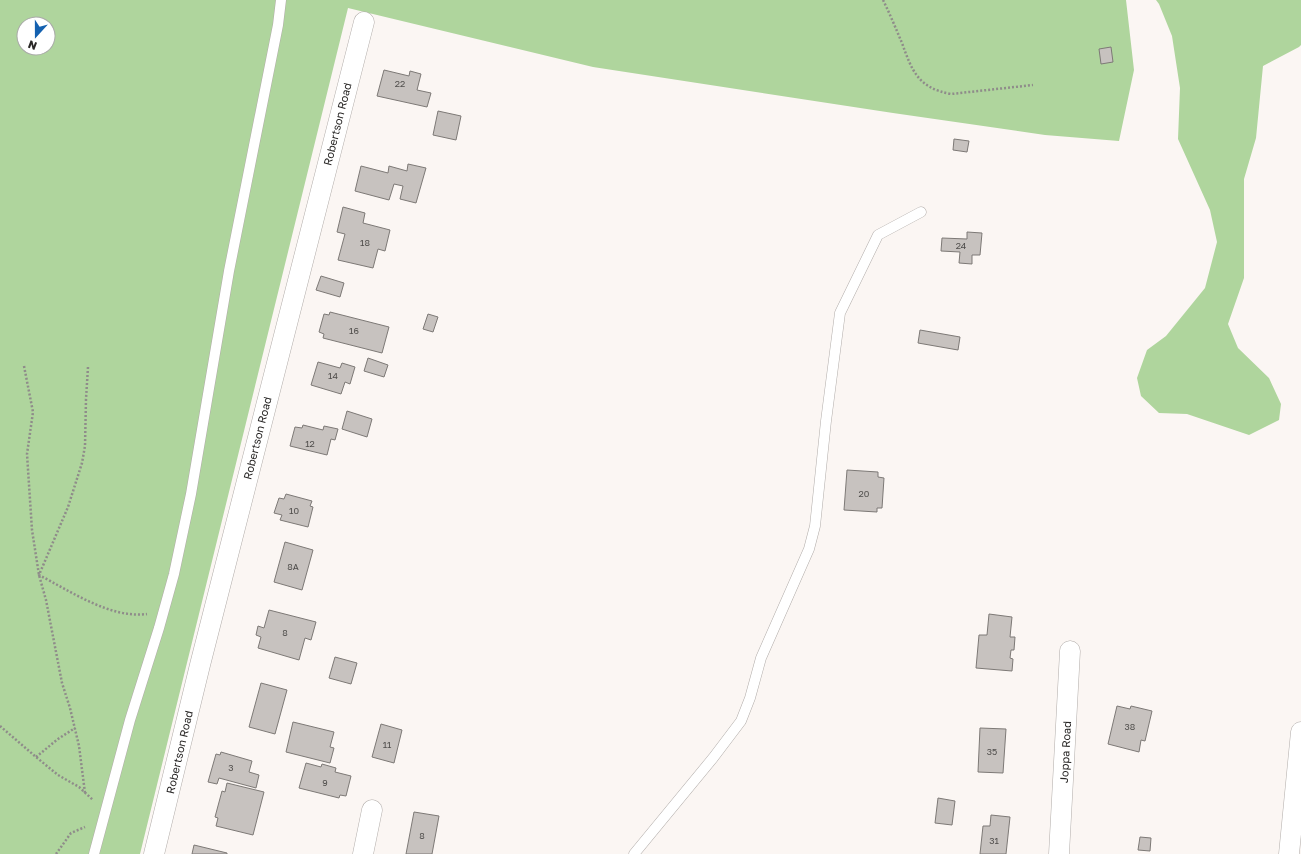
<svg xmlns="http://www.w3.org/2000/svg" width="1301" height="854" font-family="'Golos Text',sans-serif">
	<rect width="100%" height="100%" fill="#fbf6f3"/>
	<g fill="#afd59d" fill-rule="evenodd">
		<path d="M0,0H1126L1134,70L1119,141L1045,135L893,113L593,67L348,8L140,854H0ZM24,24H48V48H24Z"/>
		<polygon points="1156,0 1301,0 1301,45 1299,47 1263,66 1256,138 1244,179 1244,278 1228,324 1238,348 1269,378 1281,404 1279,420 1249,435 1187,414 1159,413 1141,396 1137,378 1147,350 1166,336 1205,288 1217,242 1210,210 1178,139 1180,88 1172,36 1159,4"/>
	</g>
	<g fill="#c7c2bf" stroke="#7d7976">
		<polygon points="1111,47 1113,62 1101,64 1099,49"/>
		<polygon points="384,70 409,76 410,71 421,74 417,90 431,93 427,107 377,96"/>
		<polygon points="438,111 461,116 456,140 433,135"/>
		<polygon points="954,139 969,141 967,152 953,150"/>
		<polygon points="408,164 426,168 416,203 400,199 403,186 394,184 389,200 355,191 361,166 388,173 389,166 407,171"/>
		<polygon points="343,207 365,213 363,223 390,230 385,251 378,249 373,268 338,260 345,234 337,232"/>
		<polygon points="967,232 982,233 980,255 972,255 972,264 959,263 960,252 941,251 942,238 967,239"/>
		<polygon points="321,276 344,283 340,297 316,290"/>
		<polygon points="330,312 389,327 382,353 323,338 324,334 319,332 324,314 329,315"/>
		<polygon points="428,314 438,317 433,332 423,329"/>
		<polygon points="920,330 960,337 958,350 918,343"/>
		<polygon points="368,358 388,365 384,377 364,371"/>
		<polygon points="318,362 340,368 342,363 355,367 350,384 345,382 341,394 311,385"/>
		<polygon points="347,411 372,419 367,437 342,429"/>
		<polygon points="303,425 323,430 324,426 338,429 335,440 331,439 327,455 290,446 295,427 302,428"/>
		<polygon points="847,470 878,472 878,477 884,478 882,508 877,508 877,512 844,510"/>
		<polygon points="286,494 312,501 310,506 313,507 308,527 280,520 282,515 274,513 279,498 284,499"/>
		<polygon points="285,542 313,550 302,590 274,582"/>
		<polygon points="269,610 316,622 311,640 305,638 299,660 258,648 261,637 256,635 258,626 264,628"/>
		<polygon points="989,614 1012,617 1010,637 1015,637 1014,650 1011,650 1010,658 1013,659 1012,671 976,668 979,635 987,635"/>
		<polygon points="335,657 357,663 351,684 329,678"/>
		<polygon points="261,683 287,690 275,734 249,727"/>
		<polygon points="1117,706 1130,709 1131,706 1152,711 1145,741 1141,740 1139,752 1108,744"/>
		<polygon points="293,722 334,732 330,747 334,748 330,763 286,752"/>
		<polygon points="381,724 402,730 394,763 372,757"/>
		<polygon points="980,728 1006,729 1003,773 978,772"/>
		<polygon points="221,752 252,761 249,772 259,775 256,788 219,778 217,784 208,782 216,754 220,755"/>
		<polygon points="306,763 321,767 322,764 336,768 335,772 351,776 346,796 340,795 339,798 299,788"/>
		<polygon points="227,783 264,792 253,835 216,826 218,818 215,817 222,791 225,792"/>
		<polygon points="938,798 955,801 952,825 935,823"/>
		<polygon points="414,812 439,816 432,854 406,854"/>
		<polygon points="991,815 1010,817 1006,854 980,854 983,826 990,826"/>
		<polygon points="1140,837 1151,838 1150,851 1138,850"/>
		<polygon points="194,845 227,853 227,854 192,854"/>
	</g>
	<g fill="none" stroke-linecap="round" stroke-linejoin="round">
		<defs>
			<g id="service">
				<polyline points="94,854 130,720 159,628 174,574 191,494 229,271 278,25 281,0"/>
				<polyline points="634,854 713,758 741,721 750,698 761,658 809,549 815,526 826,421 840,313 878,235 921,212"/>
			</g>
			<g id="minor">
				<polyline points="154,854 200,665 364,22"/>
				<polyline points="363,854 372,810"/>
				<polyline points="1059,854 1070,651"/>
				<polyline points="1289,854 1301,732"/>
			</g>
		</defs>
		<use href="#service" stroke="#b1aca9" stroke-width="11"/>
		<use href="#minor" stroke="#b1aca9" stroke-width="21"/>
		<g stroke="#8f8c8a" stroke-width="2.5" stroke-dasharray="2 2" stroke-linecap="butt">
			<path d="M883,0C890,14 896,29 902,43C912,71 918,88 951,94L1033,85"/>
			<polyline points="24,366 33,412 27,454 32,530 39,575 46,600 62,683 70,708 79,746 85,793"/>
			<path d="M88,367L86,399L85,446L82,463L68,507L39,575C70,591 111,619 147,614"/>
			<polyline points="0,726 36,757 58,775 79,787 93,800"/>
			<polyline points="36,757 58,739 75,728"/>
			<polyline points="56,854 71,833 85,827"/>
		</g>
		<use href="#service" stroke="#fff" stroke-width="10"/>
		<use href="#minor" stroke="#fff" stroke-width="20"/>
	</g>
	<g text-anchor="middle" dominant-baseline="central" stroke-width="3.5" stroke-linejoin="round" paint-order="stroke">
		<g font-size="9" fill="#504e4c">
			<text x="400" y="83">22</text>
			<text x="365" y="242">18</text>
			<text x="961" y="245">24</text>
			<text x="354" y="330">16</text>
			<text x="333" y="375">14</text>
			<text x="310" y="443">12</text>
			<text x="864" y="493">20</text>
			<text x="294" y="510">10</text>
			<text x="293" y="566">8A</text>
			<text x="285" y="632">8</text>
			<text x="1130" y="726">38</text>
			<text x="387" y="744">11</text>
			<text x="992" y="751">35</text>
			<text x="231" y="767">3</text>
			<text x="325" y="782">9</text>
			<text x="422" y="835">8</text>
			<text x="994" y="840">31</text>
		</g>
		<g font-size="11" fill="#292726" stroke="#fff">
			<text transform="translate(337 124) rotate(-76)">Robertson Road</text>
			<text transform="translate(257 438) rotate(-76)">Robertson Road</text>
			<text transform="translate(179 752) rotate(-77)">Robertson Road</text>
			<text transform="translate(1065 752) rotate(-87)">Joppa Road</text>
		</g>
	</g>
	<g transform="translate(36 36) rotate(201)"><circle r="19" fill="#ffffff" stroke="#a9a9a8"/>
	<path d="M0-3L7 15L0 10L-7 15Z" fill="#1461b0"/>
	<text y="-6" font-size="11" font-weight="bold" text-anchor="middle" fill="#292726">N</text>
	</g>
</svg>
